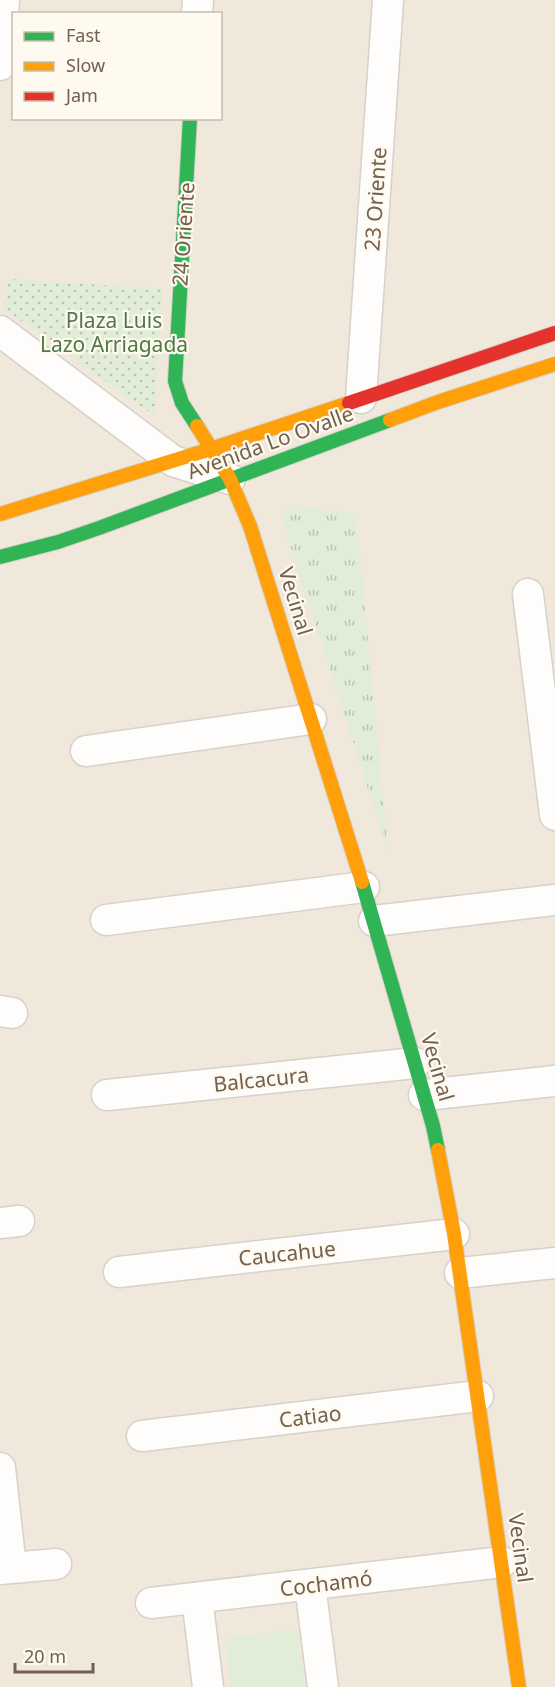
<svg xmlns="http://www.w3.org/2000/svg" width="555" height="1687" font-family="'Noto Sans',sans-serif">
	<defs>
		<pattern id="grass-tufts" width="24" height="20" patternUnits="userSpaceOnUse" patternTransform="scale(1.5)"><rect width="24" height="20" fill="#e2edd8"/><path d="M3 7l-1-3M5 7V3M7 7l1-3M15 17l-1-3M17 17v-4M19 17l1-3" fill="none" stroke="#bcc3b1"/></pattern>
		<pattern id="park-dots" width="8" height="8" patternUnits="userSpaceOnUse" patternTransform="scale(1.5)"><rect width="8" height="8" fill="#e2edd8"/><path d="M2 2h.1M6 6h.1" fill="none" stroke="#bcc3b1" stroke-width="1.8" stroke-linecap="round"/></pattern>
	</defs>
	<rect width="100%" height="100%" fill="#f7f4ed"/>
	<path fill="#efe8db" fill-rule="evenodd" d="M0,0H555V1687H0ZM14,14H220V118H14Z"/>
	<polygon fill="url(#grass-tufts)" points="296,505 356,515 388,852 281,516"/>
	<polygon fill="url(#park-dots)" points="9,279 162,289 155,416 3,308"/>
	<polygon fill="#e2edd8" points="297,1629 305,1687 231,1687 225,1639"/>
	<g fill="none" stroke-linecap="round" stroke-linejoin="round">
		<defs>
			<g id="street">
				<polyline points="197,14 198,0"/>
				<polyline points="0,65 4,0"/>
				<polyline points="0,331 173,461 230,479"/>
				<polyline points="361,398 388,0"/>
				<polyline points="528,594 555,815"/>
				<polyline points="86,751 311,719"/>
				<polyline points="106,920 364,887"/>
				<polyline points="374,921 555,900"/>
				<polyline points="0,1011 12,1013"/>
				<polyline points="107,1095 415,1063"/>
				<polyline points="424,1095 555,1081"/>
				<polyline points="0,1223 19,1221"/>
				<polyline points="119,1272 454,1234"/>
				<polyline points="460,1273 555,1263"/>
				<polyline points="142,1436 478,1396"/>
				<polyline points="0,1468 11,1568"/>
				<polyline points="0,1569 56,1564"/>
				<polyline points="310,1585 323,1687"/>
				<polyline points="197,1598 208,1687"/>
				<polyline points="151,1603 502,1562"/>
			</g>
			<g id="fast">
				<polyline points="190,118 175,381 182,403 197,426"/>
				<polyline points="0,557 58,542 99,528 390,420"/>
				<polyline points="362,882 433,1126 438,1150"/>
			</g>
			<g id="slow">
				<polyline points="390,420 438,402 555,364"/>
				<polyline points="197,426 230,479 250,526 362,882"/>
				<polyline points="0,514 211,449 349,403"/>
				<polyline points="438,1150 454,1234 519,1687"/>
			</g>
			<polyline id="jam" points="349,403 555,333"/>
		</defs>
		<use href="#street" stroke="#d6d1cb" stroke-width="33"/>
		<use href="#fast" stroke="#d5d0c8" stroke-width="16"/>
		<use href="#slow" stroke="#d5d0c8" stroke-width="16"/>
		<use href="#jam" stroke="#d5d0c8" stroke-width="16"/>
		<use href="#street" stroke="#fefdfc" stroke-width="30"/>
		<use href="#fast" stroke="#30b455" stroke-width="14"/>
		<use href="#slow" stroke="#ff9f0a" stroke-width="14"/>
		<use href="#jam" stroke="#e5322d" stroke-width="14"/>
	</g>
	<g text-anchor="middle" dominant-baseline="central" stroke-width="4.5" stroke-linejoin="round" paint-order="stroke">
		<g font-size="21" fill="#74604e" stroke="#fefaef">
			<text transform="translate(375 199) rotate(-86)">23 Oriente</text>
			<text transform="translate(183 234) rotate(-86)">24 Oriente</text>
			<text transform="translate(270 442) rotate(-20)">Avenida Lo Ovalle</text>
			<text transform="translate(296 601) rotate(73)">Vecinal</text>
			<text transform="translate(438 1067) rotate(74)">Vecinal</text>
			<text transform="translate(261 1079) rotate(-6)">Balcacura</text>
			<text transform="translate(287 1253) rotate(-6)">Caucahue</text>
			<text transform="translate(310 1416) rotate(-7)">Catiao</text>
			<text transform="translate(521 1548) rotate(82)">Vecinal</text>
			<text transform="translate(326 1583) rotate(-7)">Cochamó</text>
		</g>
		<g font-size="21" fill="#4f7946" stroke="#fefaef">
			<text x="114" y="320">Plaza Luis<tspan x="114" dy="24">Lazo Arriagada</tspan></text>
		</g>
	</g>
	<rect x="12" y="12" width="210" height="108" fill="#fefaef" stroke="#c7bcaf" stroke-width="1.5"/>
	<rect x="24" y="32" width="30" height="9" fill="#30b455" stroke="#c7bcaf" stroke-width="1.5"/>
	<text x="66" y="42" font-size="18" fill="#74604e">Fast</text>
	<rect x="24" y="62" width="30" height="9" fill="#ff9f0a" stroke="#c7bcaf" stroke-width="1.5"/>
	<text x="66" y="72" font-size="18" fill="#74604e">Slow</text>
	<rect x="24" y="92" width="30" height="9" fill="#e5322d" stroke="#c7bcaf" stroke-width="1.5"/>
	<text x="66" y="102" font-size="18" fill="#74604e">Jam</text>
	<path d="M15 1663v9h78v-9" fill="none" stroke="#74604e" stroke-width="3"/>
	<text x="24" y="1663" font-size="18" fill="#74604e" stroke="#fefaef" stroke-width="4.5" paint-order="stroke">20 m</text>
</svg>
